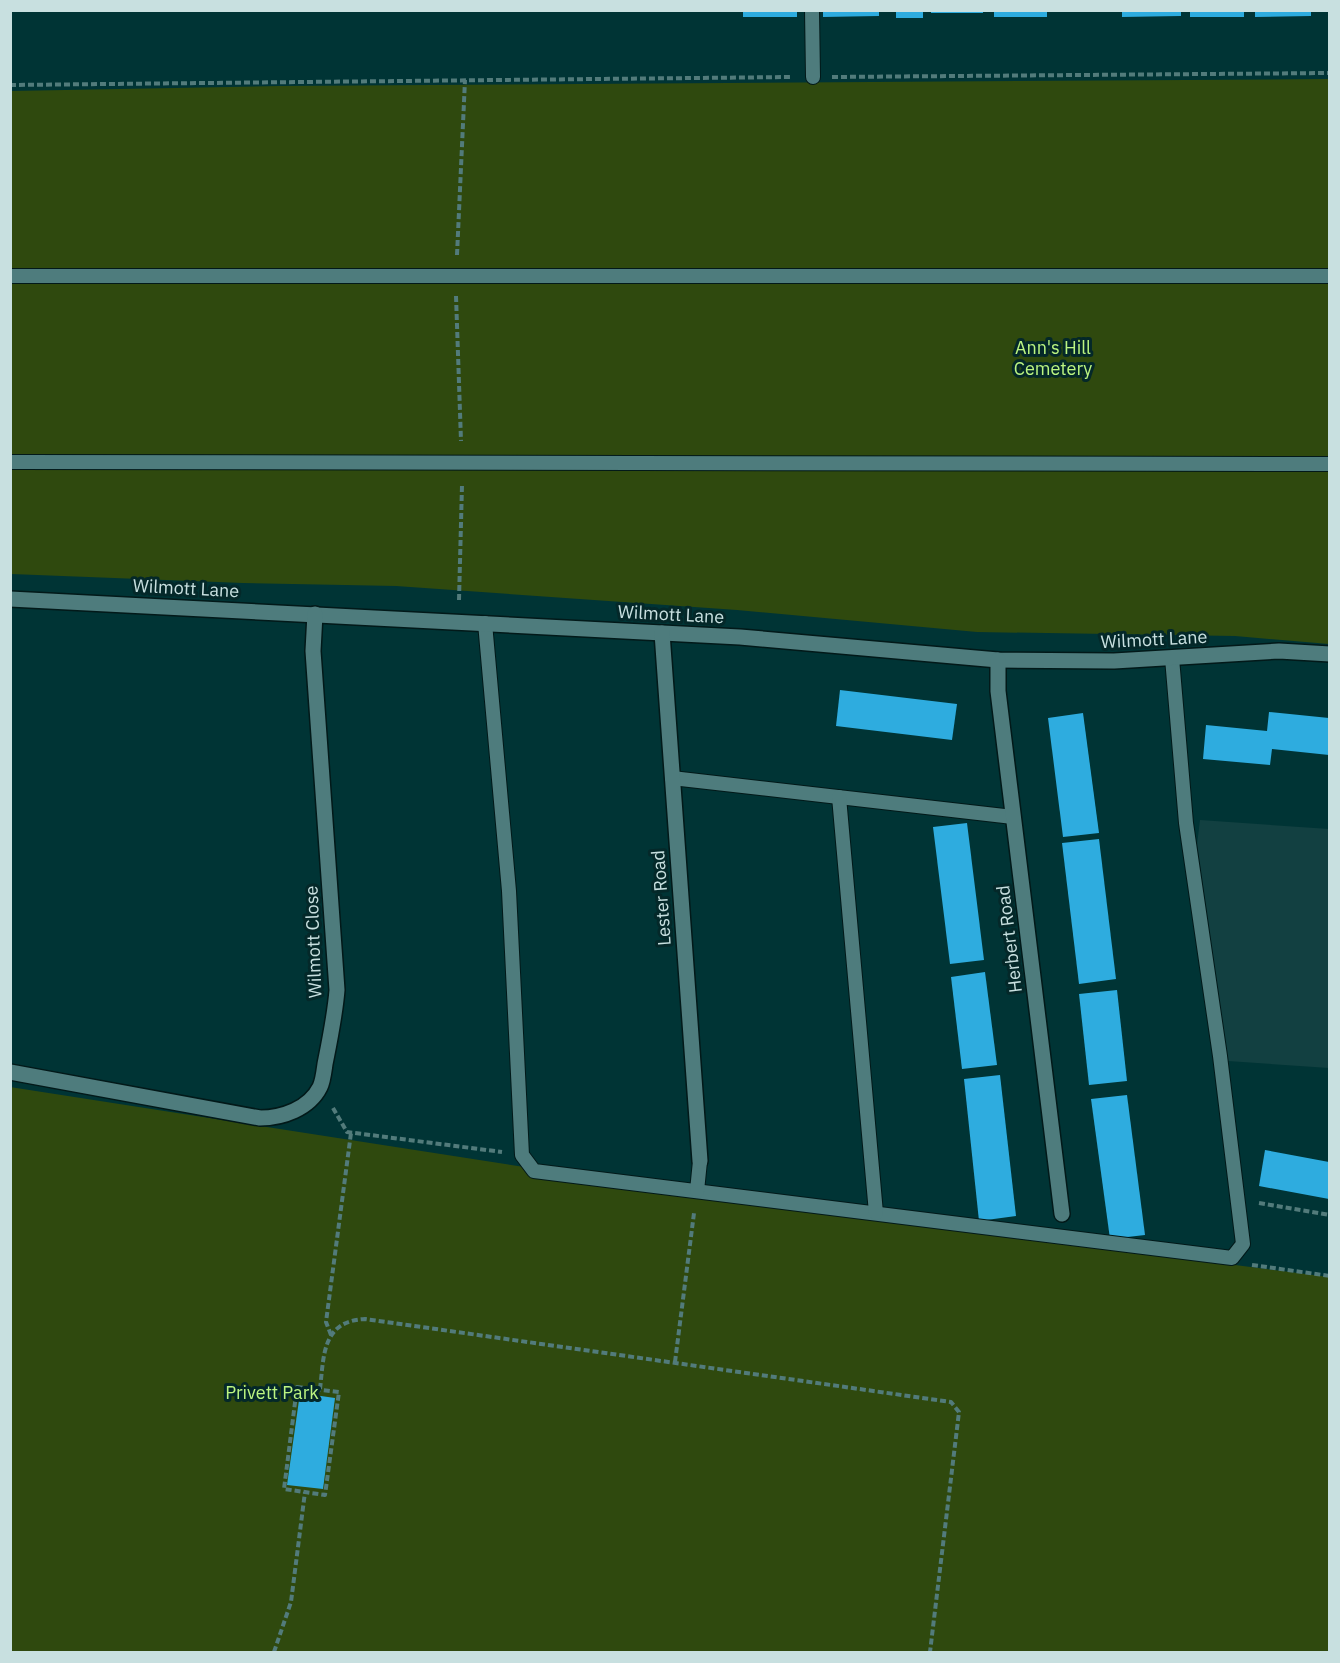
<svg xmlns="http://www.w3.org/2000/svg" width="1340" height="1663" font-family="'IBM Plex Sans',sans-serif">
	<rect width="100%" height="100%" fill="#003435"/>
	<polygon fill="#124041" points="1200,820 1329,829 1329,826 1329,1068 1228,1061 1197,845"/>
	<g fill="#2f490e">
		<polygon points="1329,79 1329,644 1235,636 977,632 737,610 396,586 243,583 11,574 11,91 279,86"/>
		<polygon points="10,1087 762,1204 1329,1277 1329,1652 11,1652"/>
	</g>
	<g fill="#2eacdf">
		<rect x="743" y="10" width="54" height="7"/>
		<polygon points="823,10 879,10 879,16 823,17"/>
		<rect x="896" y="10" width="27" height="8"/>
		<rect x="931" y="10" width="52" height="3"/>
		<rect x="994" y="10" width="53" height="7"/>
		<polygon points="1122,10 1181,10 1181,16 1122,17"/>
		<rect x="1190" y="10" width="54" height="7"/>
		<polygon points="1255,10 1311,10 1311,16 1255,17"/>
		<polygon points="840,690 957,704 952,740 836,726"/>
		<polygon points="1269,712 1329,718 1329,755 1272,749 1270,765 1203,759 1206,725 1267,731"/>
		<polygon points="1083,713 1099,833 1063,837 1048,718"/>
		<polygon points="967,823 984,960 950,964 933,827"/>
		<polygon points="1099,839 1116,979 1079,984 1062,843"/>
		<polygon points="985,972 997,1065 962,1069 951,977"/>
		<polygon points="1117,990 1127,1081 1089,1085 1079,994"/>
		<polygon points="1000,1075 1016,1216 979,1221 964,1079"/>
		<polygon points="1127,1095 1145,1235 1110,1239 1091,1099"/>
		<polygon points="1265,1150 1329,1162 1329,1199 1259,1186"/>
		<polygon points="300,1393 335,1398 323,1489 287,1485"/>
	</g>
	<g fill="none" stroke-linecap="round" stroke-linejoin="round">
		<defs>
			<g id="service">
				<polyline points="812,10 813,77"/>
				<polyline points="10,276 1330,276"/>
				<polyline points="10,462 1330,464"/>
				<polyline points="485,623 509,891 522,1155 534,1171 1232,1258 1243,1244 1220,1056 1186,823 1172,658"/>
				<polyline points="672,778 1013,817"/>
				<polyline points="839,797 876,1213"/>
				<polyline points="697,1191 700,1161"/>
			</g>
			<g id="minor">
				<polyline points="10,599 740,637 998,660 1114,661 1279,651 1330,654"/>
				<polyline points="662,633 700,1161"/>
				<polyline points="998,660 998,691 1062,1214"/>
				<path d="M10,1072L260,1118C282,1118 309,1109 320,1087C323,1081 324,1071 325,1064C330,1039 335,1015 337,990L313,651L315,614"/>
			</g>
		</defs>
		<use href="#service" stroke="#021919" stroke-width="16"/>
		<use href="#minor" stroke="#021919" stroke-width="18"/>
		<g stroke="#527b7b" stroke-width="4" stroke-dasharray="6 3" stroke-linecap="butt">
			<polyline points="832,77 1330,73"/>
			<polyline points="10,85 792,77"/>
			<polyline points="457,255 465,80"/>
			<polyline points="456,296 461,441"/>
			<polyline points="459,600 462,485"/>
			<polyline points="333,1108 347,1132 502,1152"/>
			<polyline points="1259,1203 1330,1215"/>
			<polyline points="1252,1265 1330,1276"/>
			<polyline points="331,1335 326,1322 351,1133"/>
			<polyline points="675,1362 694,1213"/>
			<polygon points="297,1387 339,1392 325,1495 284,1489"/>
			<path d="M320,1389C324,1355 322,1321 365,1319L951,1402L959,1412L930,1652"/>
			<polyline points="274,1652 291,1602 305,1492"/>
		</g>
		<use href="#service" stroke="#4e7c7d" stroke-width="14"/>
		<use href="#minor" stroke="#4e7c7d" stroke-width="15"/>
	</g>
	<g text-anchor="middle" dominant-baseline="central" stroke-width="6" stroke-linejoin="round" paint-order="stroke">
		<g font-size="18" fill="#bcf581" stroke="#042829">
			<text x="1053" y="347">Ann's Hill<tspan x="1053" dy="21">Cemetery</tspan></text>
			<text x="272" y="1392">Privett Park</text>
		</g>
		<g font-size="18" fill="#c8e0e0" stroke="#042829">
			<text transform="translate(186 588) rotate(3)">Wilmott Lane</text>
			<text transform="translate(671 614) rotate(3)">Wilmott Lane</text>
			<text transform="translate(1154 639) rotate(-3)">Wilmott Lane</text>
			<text transform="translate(661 898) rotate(-94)">Lester Road</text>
			<text transform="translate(1009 939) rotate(-97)">Herbert Road</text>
			<text transform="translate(313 942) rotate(-92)">Wilmott Close</text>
		</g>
	</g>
	<rect width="1340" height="1663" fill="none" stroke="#c8e0e0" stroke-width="24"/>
</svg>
